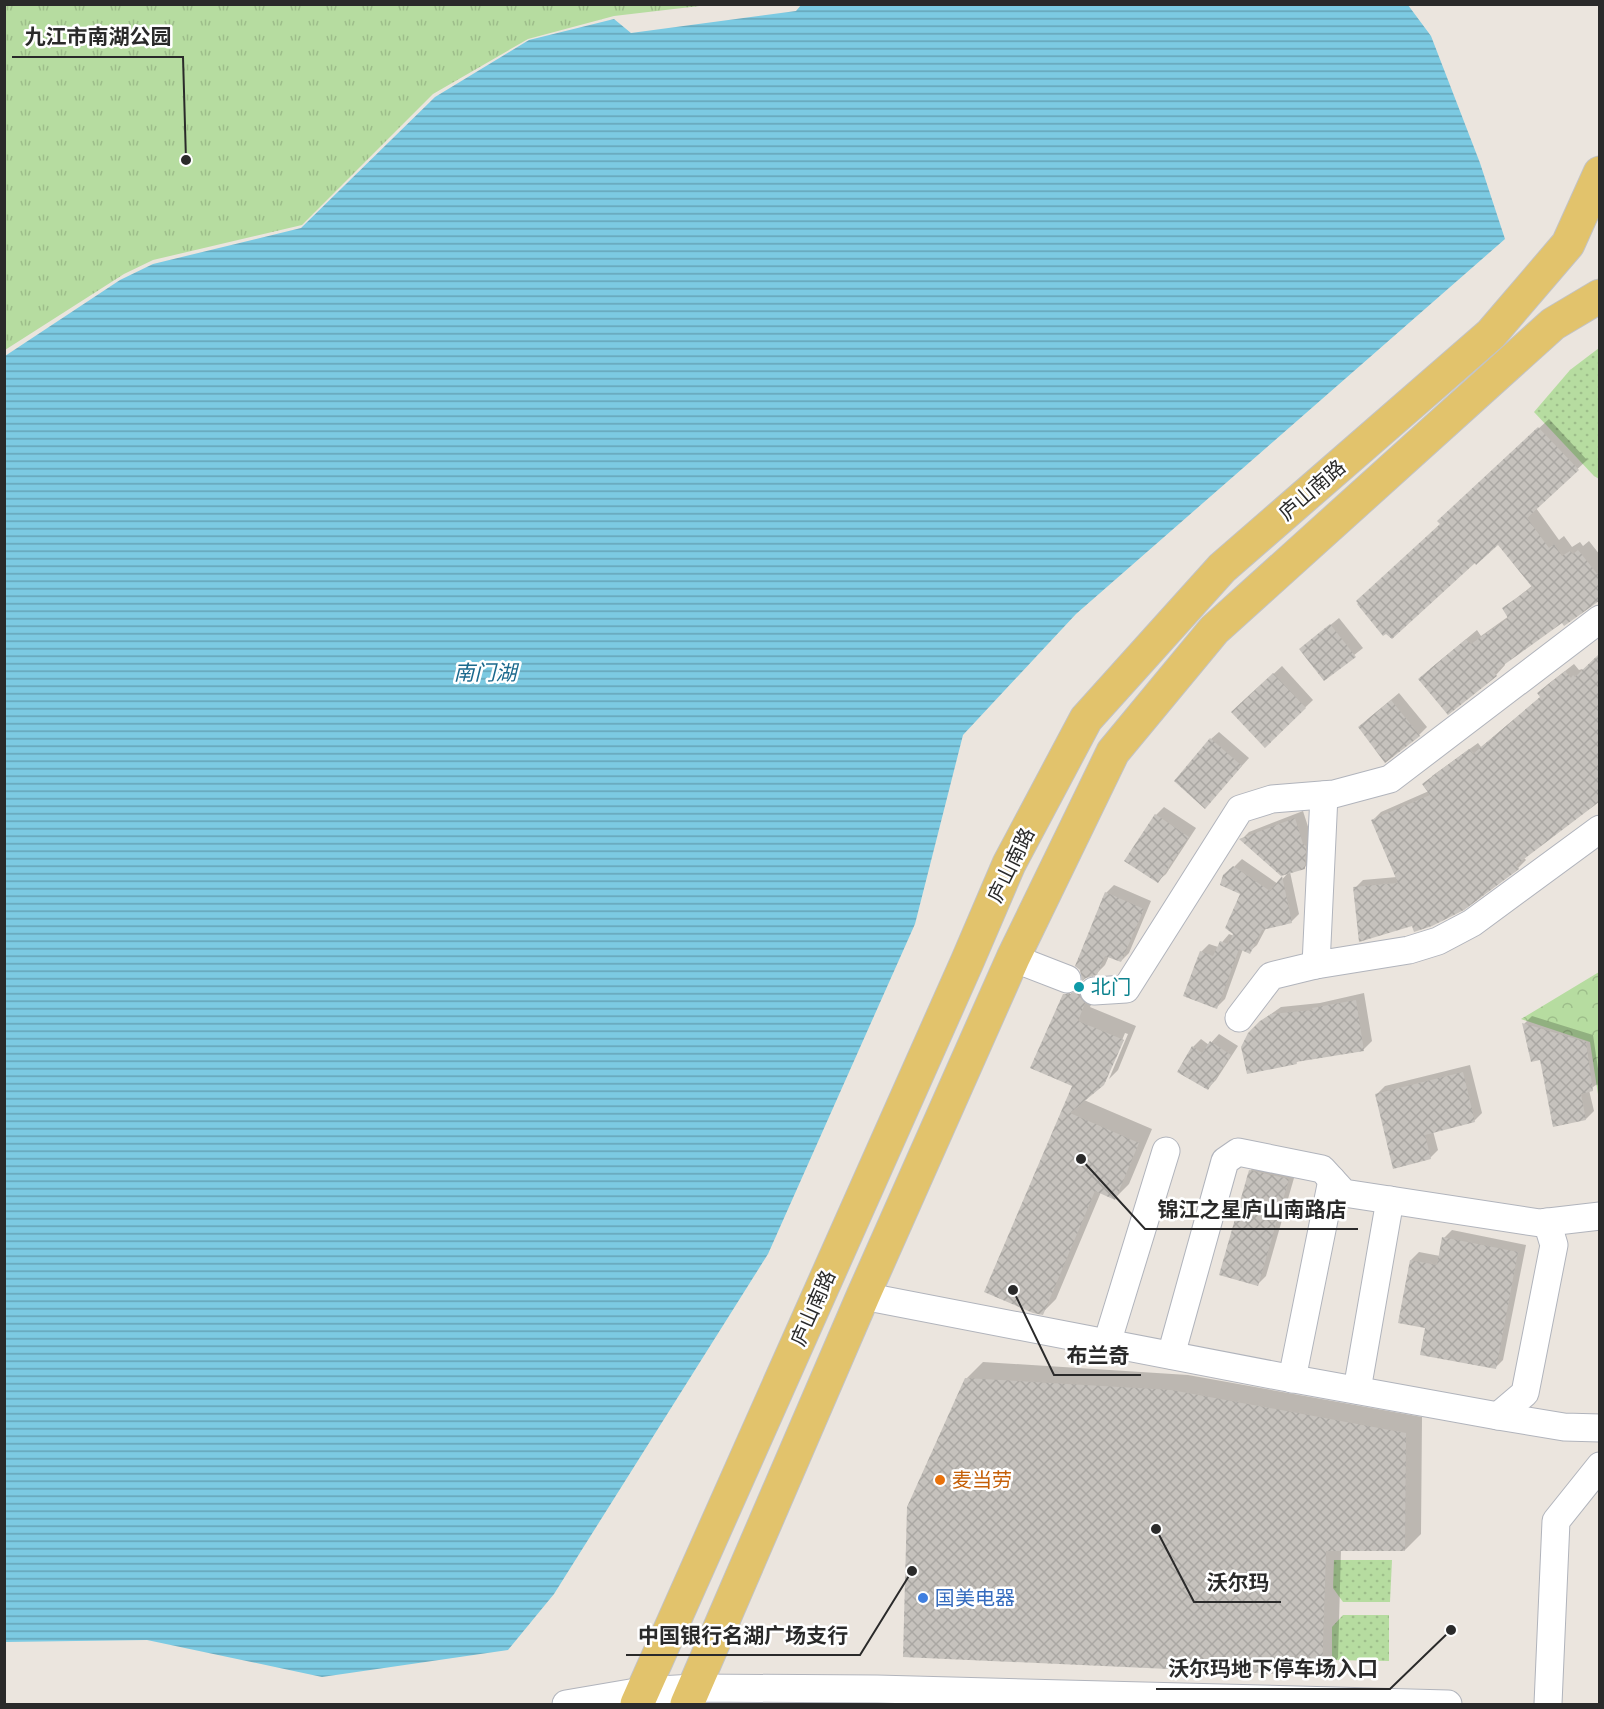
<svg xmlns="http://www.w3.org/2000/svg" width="1604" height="1709" font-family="'Space Grotesk','Noto Sans SC',sans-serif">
	<defs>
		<pattern id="grass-dots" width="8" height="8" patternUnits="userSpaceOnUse" patternTransform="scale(1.5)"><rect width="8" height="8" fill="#b6dca0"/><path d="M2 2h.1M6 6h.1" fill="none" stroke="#9dbd8a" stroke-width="1.8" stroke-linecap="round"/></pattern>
		<pattern id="forest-crowns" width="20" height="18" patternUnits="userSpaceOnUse" patternTransform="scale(1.5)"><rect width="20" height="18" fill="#b6dca0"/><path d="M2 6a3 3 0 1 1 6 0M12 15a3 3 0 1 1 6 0" fill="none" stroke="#9dbd8a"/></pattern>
		<pattern id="park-tufts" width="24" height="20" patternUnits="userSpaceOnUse" patternTransform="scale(1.5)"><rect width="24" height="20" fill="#b6dca0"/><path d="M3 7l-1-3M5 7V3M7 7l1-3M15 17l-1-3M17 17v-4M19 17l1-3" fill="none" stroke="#9dbd8a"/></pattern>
		<pattern id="water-rules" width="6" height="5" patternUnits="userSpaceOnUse" patternTransform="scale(1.5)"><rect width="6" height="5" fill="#7ccae2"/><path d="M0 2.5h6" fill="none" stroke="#66a4b7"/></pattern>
		<pattern id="building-cross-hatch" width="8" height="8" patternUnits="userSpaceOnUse" patternTransform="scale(1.5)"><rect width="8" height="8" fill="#c6c2bd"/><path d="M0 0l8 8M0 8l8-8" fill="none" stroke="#aaa7a3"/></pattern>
	</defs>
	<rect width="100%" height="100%" fill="#ebe5de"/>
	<g fill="url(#grass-dots)">
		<polygon points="1599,348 1599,479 1594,476 1534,412 1570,370"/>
		<polygon points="1334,1560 1392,1560 1390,1602 1343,1602 1333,1588"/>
		<polygon points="1343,1615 1389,1615 1389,1661 1332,1660 1332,1627"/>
	</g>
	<polygon fill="url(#forest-crowns)" points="1599,972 1599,1101 1590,1042 1521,1019"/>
	<polygon fill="url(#park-tufts)" points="5,4 708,4 708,5 614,16 528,39 433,94 302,225 153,260 124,274 5,350"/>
	<polygon fill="url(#water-rules)" points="801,5 1408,5 1431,36 1480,163 1505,239 1076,614 963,735 915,924 768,1254 554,1594 508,1650 322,1677 147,1640 5,1642 5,356 120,280 153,264 301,228 435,97 529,40 614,19 631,33 796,11"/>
	<g fill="#0003" fill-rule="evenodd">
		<polygon points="1549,419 1587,460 1536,508 1559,540 1564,536 1572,547 1580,542 1583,546 1589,541 1600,555 1600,598 1565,624 1562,621 1504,663 1505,665 1496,675 1430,669 1477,630 1481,636 1509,616 1504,608 1533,585 1498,543 1441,524 1449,511"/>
		<polygon points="1339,618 1363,648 1324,679 1301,649"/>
		<polygon points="1600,655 1600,703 1549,746 1564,765 1600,741 1600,800 1524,858 1526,860 1518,868 1413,924 1355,888 1363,880 1397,877 1373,820 1381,812 1429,791 1432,776 1478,743 1481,747 1542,696 1547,685 1574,664 1579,670 1582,669 1583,670"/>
		<polygon points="1282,666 1313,700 1265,746 1233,712"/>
		<polygon points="1399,693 1427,727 1419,735 1368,719"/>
		<polygon points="1219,732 1249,758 1212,799 1211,739"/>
		<polygon points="1164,807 1196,828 1166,874 1158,881 1156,815"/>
		<polygon points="1303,811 1311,836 1312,860 1304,868 1290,872 1299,914 1291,922 1266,928 1257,945 1249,952 1243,949 1225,999 1217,1007 1201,952 1209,944 1218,947 1229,934 1234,936 1242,894 1225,876 1242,859 1278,884 1288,873 1242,839 1249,832"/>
		<polygon points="1114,885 1151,901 1129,953 1121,961 1109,956 1105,965 1096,974 1106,893"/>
		<path d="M1093,976L1094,985L1098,989L1090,1007L1136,1026L1118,1070L1109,1079L1128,1034L1125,1033L1105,1082L1084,1100L1152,1129L1129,1184L1115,1198L1101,1192L1056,1299L1042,1313L1074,1085L1065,995L1079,981H1085ZM1084,983L1086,986L1070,996V992Z"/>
		<polygon points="1364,993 1372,1041 1364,1049 1299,1060 1296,1063 1264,1019 1281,1007 1320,1003"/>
		<polygon points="1532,1016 1593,1035 1600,1082 1589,1090 1594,1111 1586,1119 1541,1058 1524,1024"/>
		<polygon points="1219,1034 1238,1046 1216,1080 1208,1088 1193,1047 1201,1039 1209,1045"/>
		<polygon points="1470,1065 1482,1113 1474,1121 1433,1131 1438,1150 1430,1158 1377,1094 1385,1086"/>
		<polygon points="1258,1163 1296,1171 1266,1276 1258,1284 1250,1171"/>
		<polygon points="1452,1230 1526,1245 1503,1360 1495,1368 1427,1327 1411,1260 1419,1252 1440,1256 1444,1238"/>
		<polygon points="983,1362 1188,1375 1422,1417 1421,1534 1405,1550 1341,1550 1338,1658 1322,1674 966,1379"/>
	</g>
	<g fill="url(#building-cross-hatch)">
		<polygon points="1538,427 1579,470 1527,518 1549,548 1554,544 1562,556 1570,551 1573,554 1578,550 1599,576 1599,601 1564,626 1562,623 1494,672 1497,676 1448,715 1418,679 1466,639 1471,644 1508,618 1502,608 1532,587 1498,545 1476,565 1475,563 1392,639 1386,634 1383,636 1357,604 1358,603 1356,601 1440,524 1437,521"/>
		<polygon points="1330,624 1356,657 1324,681 1299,649"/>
		<polygon points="1599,654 1599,802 1516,865 1519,869 1464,910 1432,926 1414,932 1412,926 1359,942 1353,887 1398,883 1371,820 1430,795 1422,784 1469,749 1473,754 1540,697 1537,693 1565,671 1571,678 1573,675 1575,677"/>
		<polygon points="1273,673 1306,708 1265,748 1231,712"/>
		<polygon points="1391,700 1420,736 1385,763 1358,727"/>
		<polygon points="1210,738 1242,766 1205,809 1174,781"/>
		<polygon points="1155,814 1189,837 1158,883 1124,861"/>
		<polygon points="1295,818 1303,844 1306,846 1305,869 1281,876 1239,839"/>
		<polygon points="1233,866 1270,891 1282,876 1292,923 1262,930 1250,954 1239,949 1217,1009 1183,996 1200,951 1213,956 1220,941 1228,944 1233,934 1225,928 1240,894 1220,885 1223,875"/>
		<polygon points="1105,892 1144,909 1121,962 1105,956 1097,975 1086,978 1082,981 1080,970 1075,966"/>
		<polygon points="1079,989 1081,999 1085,1003 1078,1021 1124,1040 1104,1085 1070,1113 1139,1143 1115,1200 1095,1191 1043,1315 1033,1313 984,1292 1072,1086 1030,1068 1063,994 1070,994"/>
		<polygon points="1356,1000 1364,1051 1296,1062 1297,1064 1247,1074 1241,1047 1248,1033 1260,1021 1271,1014 1313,1010 1312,1008"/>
		<polygon points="1522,1023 1586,1042 1593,1091 1581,1094 1586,1120 1553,1127 1540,1060 1531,1062"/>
		<polygon points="1210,1041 1231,1055 1208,1090 1177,1072 1192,1046 1202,1053"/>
		<polygon points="1463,1072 1475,1122 1425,1135 1431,1159 1393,1169 1375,1094"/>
		<polygon points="1249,1170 1289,1179 1258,1286 1219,1275"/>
		<polygon points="1442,1237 1518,1252 1496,1369 1420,1355 1425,1328 1398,1323 1410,1260 1437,1265"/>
		<polygon points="965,1378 1171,1390 1406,1433 1405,1551 1326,1551 1322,1676 903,1657 907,1507"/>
	</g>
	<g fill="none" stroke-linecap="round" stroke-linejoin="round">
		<defs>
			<g id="minor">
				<polyline points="1324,795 1316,965 1409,950 1438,941 1472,923 1600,829"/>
				<polyline points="1013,958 1067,979"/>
				<polyline points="1094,991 1126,989 1240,809 1272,799 1334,794 1390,779 1600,619"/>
				<polyline points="1239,1018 1271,976 1316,965"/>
				<polyline points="863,1296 1283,1377 1498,1416 1564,1427 1600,1428"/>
				<polyline points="1107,1343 1166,1151"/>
				<polyline points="1171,1355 1225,1161 1238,1152 1322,1169 1344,1193 1540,1223 1600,1216"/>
				<polyline points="1292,1379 1332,1180"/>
				<polyline points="1357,1390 1390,1200"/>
				<polyline points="1498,1416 1525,1393 1554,1245 1547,1222"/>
				<polyline points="566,1704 642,1691 694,1688 877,1689 1448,1704"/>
				<polyline points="1548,1704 1556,1521 1600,1466"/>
			</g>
			<g id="major">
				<polyline points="637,1704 967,962 1009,864 1086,719 1222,568 1491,334 1568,244 1600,173"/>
				<polyline points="687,1704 863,1296 1013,958 1113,752 1214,630 1553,324 1600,296"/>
			</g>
		</defs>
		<use href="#minor" stroke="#b1b4bc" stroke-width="29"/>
		<use href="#major" stroke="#c3c3c3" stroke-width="35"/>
		<use href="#minor" stroke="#fff" stroke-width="27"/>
		<use href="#major" stroke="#e2c36c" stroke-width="33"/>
	</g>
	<circle fill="#0f9aa8" stroke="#fff" stroke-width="2" cx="1079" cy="987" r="6"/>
	<circle fill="#e8710a" stroke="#fff" stroke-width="2" cx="940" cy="1480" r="6"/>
	<circle fill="#3f7fe0" stroke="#fff" stroke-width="2" cx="923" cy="1598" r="6"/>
	<g text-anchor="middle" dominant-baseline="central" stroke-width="5" stroke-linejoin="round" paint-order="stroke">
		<g font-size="20" fill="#2a2a2a" stroke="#fff">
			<text transform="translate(1312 490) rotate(-41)">庐山南路</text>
			<text transform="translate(1011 865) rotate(-64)">庐山南路</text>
			<text transform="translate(813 1308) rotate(-66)">庐山南路</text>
		</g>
		<g font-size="20" fill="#0d838f" stroke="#fff" text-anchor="start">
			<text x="1091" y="987">北门</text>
		</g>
		<g font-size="20" fill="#c56008" stroke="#fff" text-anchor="start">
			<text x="952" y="1480">麦当劳</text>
		</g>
		<g font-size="20" fill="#366cbe" stroke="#fff" text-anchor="start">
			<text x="935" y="1598">国美电器</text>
		</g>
		<g font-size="21" font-style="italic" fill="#1b698d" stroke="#fff">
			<text x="485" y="672">南门湖</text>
		</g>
	</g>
	<path fill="none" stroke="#2a2a2a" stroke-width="2" d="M186 160L183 57H12M1081 1159L1145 1229H1358M1013 1290L1054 1375H1141M1156 1529L1194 1602H1281M912 1571L860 1655H626M1451 1630L1390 1689H1156"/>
	<g fill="#2a2a2a" stroke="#fff" stroke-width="2">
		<circle cx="186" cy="160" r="6"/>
		<circle cx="1081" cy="1159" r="6"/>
		<circle cx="1013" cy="1290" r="6"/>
		<circle cx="1156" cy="1529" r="6"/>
		<circle cx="912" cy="1571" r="6"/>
		<circle cx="1451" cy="1630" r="6"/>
	</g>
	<g font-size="21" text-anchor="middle" font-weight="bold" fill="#2a2a2a" stroke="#fff" stroke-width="5" stroke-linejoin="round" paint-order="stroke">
		<text x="98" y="44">九江市南湖公园</text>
		<text x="1252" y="1217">锦江之星庐山南路店</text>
		<text x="1098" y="1363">布兰奇</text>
		<text x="1238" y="1590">沃尔玛</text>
		<text x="743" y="1643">中国银行名湖广场支行</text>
		<text x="1273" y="1676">沃尔玛地下停车场入口</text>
	</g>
	<rect width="1604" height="1709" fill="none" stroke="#2a2a2a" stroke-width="12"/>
</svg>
